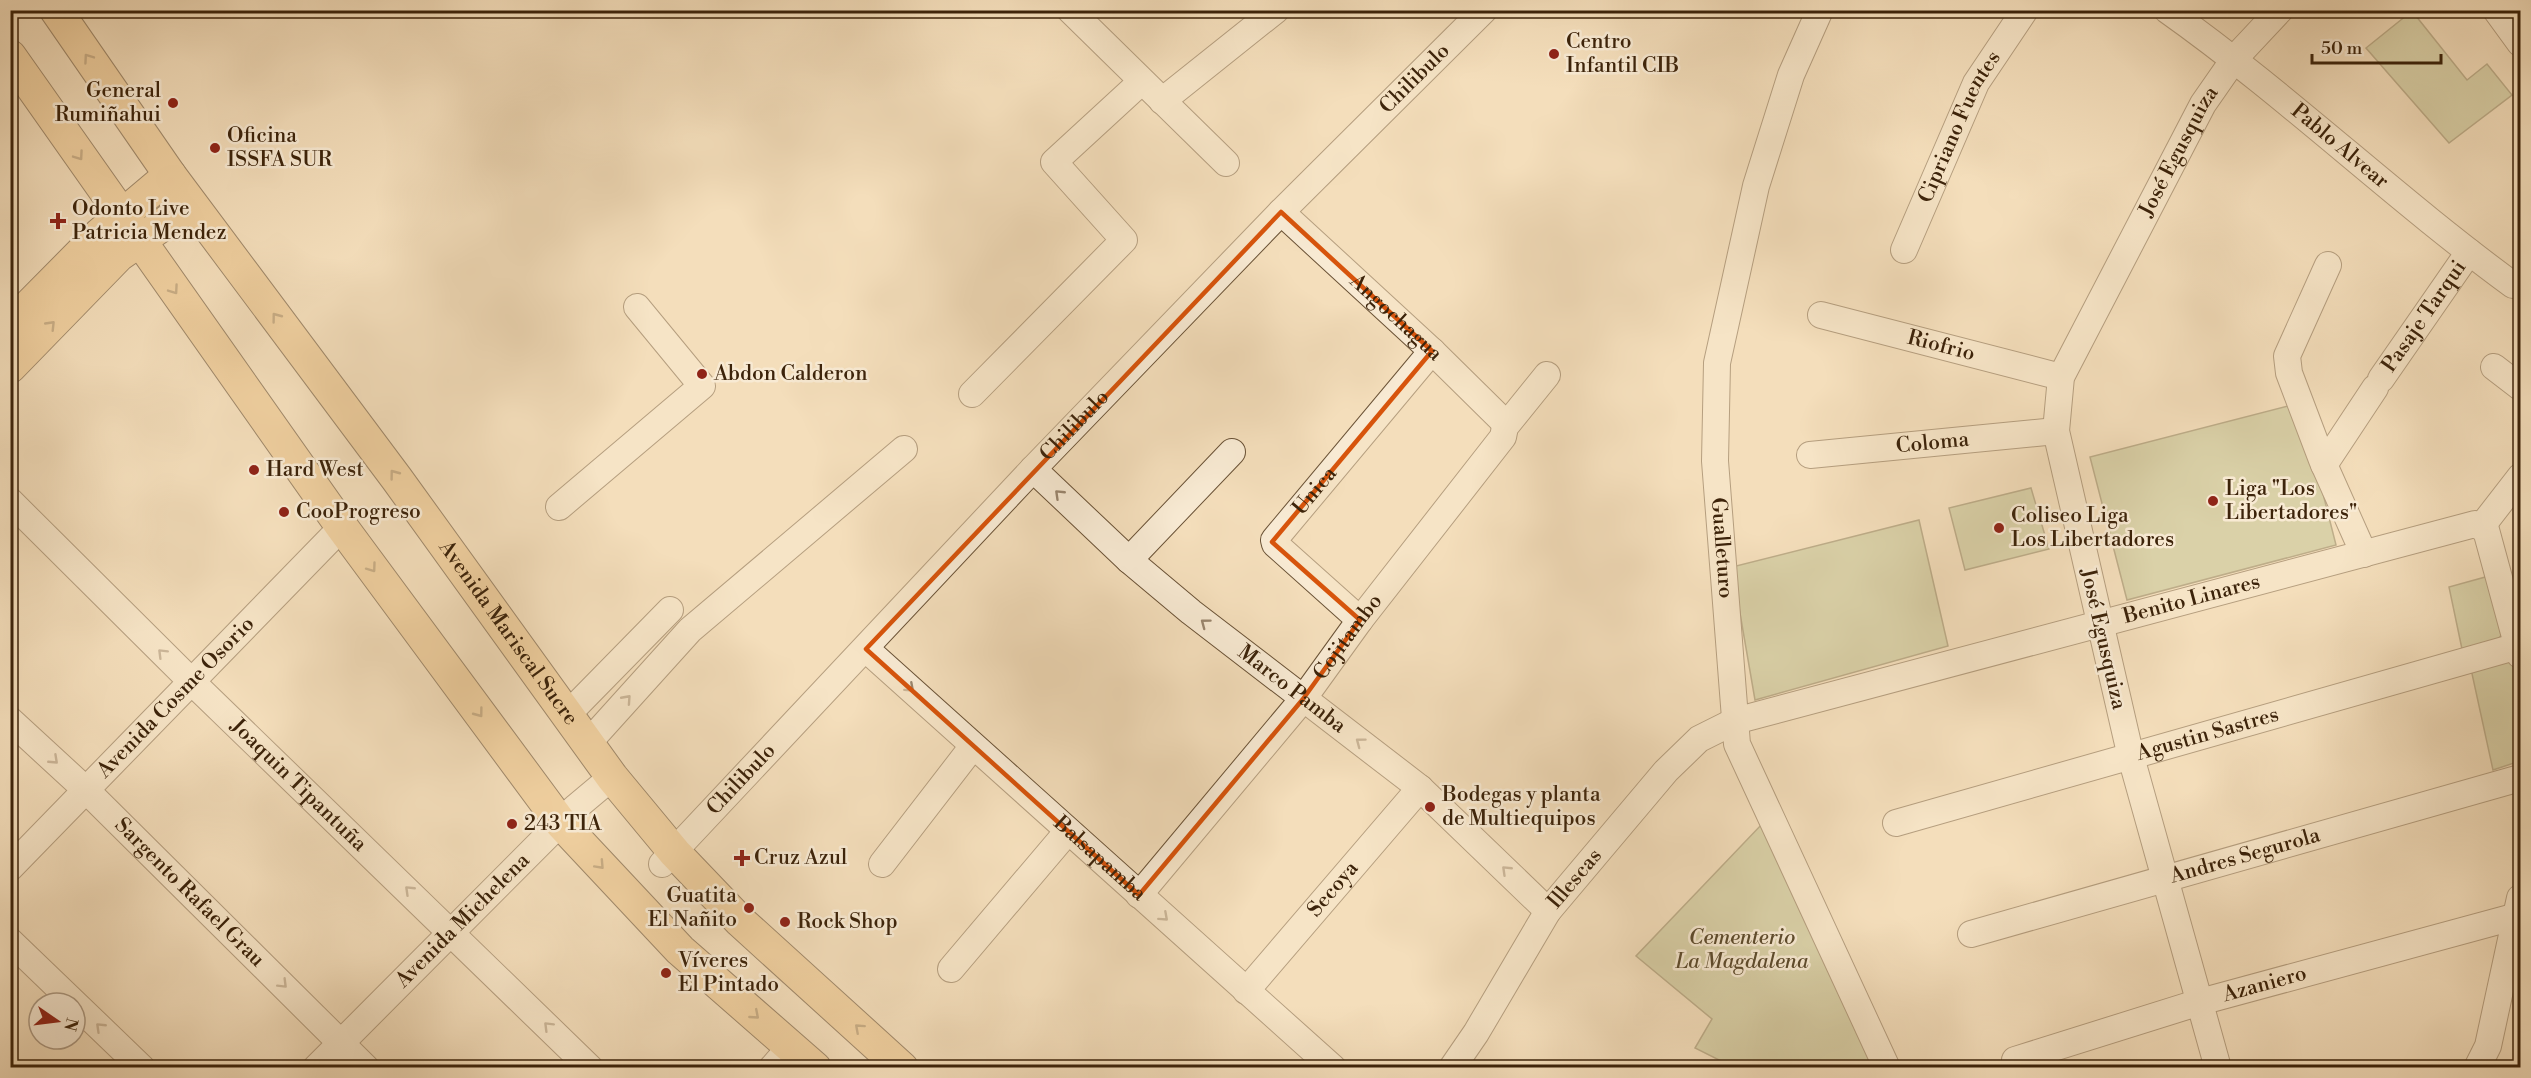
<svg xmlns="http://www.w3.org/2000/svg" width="2531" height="1078" font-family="'Libre Bodoni',serif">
	<rect width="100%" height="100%" fill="#f4debb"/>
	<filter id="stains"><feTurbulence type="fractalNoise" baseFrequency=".00333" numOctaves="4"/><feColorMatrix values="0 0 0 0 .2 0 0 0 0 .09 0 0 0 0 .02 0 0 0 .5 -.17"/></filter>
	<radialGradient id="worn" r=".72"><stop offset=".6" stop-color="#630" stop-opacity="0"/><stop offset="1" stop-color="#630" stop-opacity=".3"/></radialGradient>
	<g fill="#bbc190" stroke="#7c724d" stroke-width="1.5">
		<polygon points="2412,11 2467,80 2487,64 2512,95 2449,143 2366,48"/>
		<polygon points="2300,403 2336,545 2127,600 2090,457"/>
		<polygon points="2031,488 2049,549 1965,570 1949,508"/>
		<polygon points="1919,520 1948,646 1755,700 1732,567"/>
		<polygon points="2489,576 2505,629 2498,640 2462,649 2449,587"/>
		<polygon points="2520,655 2520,761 2493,770 2469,660"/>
		<polygon points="1763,823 1877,1067 1733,1067 1695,1048 1712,1019 1636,956"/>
	</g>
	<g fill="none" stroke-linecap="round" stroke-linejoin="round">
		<defs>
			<g id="minor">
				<polyline points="1070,10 1226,163"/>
				<path id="s1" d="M1820,10L1791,75L1756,186L1717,363L1715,461L1737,744L1887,1068"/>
				<path id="s2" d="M2167,10C2287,95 2394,198 2513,285L2520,283"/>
				<polyline points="2496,10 2520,43"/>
				<polyline points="1162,101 1276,10"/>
				<path id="s3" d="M1281,212L1432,351L1503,421L1505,427"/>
				<path id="s4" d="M1904,250L1976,83L2025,10"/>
				<polyline points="2328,265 2287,356 2289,373 2322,460 2364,554"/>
				<path id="s5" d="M1821,315L2061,377"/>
				<polyline points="2494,367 2520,387"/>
				<path id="s6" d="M2381,379L2469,252"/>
				<polyline points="972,394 1124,240 1054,162 1141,82"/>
				<path id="s7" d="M1810,455L2056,431"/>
				<polyline points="2324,465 2375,388"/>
				<path id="s8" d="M1033,469L1129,560L1191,612L1420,788L1548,911"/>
				<path id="s9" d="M10,501L193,683L590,1068"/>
				<polyline points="559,507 702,386 637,307"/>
				<polyline points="2482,526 2520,477"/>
				<polyline points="1129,560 1232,452"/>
				<path id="s10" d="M1360,620L1275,544L1274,540L1432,351"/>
				<path id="s11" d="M866,649L1333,1068"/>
				<polyline points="568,714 670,610"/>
				<path id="s12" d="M10,720L86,790L366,1068"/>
				<polyline points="588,743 690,630 904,449"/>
				<path id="s13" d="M1896,823L2518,646"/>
				<path id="s14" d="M662,864L1033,469L1281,212L1484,10"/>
				<polyline points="882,864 973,746"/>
				<path id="s15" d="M10,868L342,527"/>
				<path id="s16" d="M1139,895L1303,699L1360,620L1503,437L1505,427L1547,375"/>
				<path id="s17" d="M1971,934L2520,778"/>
				<polyline points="10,941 142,1068"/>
				<polyline points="951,969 1068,831"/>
				<path id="s18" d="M1246,991L1420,788"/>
				<path id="s19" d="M2015,1060L2200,1002L2517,916"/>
				<path id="s20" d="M316,1068L575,808L612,777"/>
				<polyline points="772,1068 791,1046"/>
				<path id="s21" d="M1452,1068L1476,1033L1548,911L1666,771L1699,739L1735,721L2475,524L2486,530L2520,655"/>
				<path id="s22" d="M2218,1068L2131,757L2056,431L2061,377L2203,104L2235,58L2280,10"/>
				<polyline points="2477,1068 2488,1046 2520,898"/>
			</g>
			<g id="major">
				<path id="s23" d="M56,10L170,175L397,479L612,777L675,853L740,921L902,1068"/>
				<polyline points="10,56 342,527 560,822 680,950 815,1068"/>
				<polyline points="10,325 100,234 170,175"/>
				<polyline points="10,367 119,255 191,205"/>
			</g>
		</defs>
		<use href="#minor" stroke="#6a5236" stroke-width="28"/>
		<use href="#major" stroke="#3c230a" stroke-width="34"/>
		<use href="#minor" stroke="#f8ead3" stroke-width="26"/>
		<use href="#major" stroke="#eabf7e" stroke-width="32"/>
	</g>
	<defs><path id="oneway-chevron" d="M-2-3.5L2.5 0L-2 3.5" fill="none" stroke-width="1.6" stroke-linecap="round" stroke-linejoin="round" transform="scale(1.5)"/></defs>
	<g stroke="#937144">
		<use href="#oneway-chevron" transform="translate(88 58) rotate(-125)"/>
		<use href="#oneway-chevron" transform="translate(79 156) rotate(55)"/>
		<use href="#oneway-chevron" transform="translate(174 290) rotate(55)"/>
		<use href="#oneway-chevron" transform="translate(276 317) rotate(-127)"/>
		<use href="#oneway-chevron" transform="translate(51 325) rotate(-46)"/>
		<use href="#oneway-chevron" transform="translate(394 474) rotate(-127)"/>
		<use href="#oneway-chevron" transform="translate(372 568) rotate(54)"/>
		<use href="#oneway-chevron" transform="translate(479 713) rotate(53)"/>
		<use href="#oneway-chevron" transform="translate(600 865) rotate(47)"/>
		<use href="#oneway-chevron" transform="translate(755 1015) rotate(41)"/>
		<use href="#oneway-chevron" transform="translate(859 1028) rotate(-138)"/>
	</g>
	<g stroke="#9a866e">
		<use href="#oneway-chevron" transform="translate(1059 494) rotate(-136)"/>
		<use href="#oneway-chevron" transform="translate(1205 623) rotate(-143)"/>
		<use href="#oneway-chevron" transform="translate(162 653) rotate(-135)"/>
		<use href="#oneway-chevron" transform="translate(910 688) rotate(42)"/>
		<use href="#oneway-chevron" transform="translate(627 699) rotate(-48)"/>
		<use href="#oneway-chevron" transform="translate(1360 742) rotate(-143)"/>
		<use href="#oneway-chevron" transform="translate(54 760) rotate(43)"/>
		<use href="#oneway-chevron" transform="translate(1506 870) rotate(-136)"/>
		<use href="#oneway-chevron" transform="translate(409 890) rotate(-136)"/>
		<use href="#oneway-chevron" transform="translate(1164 917) rotate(42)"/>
		<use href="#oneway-chevron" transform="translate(283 984) rotate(45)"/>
		<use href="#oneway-chevron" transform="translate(548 1026) rotate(-135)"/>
		<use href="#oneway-chevron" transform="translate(100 1027) rotate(-136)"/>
	</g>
	<path d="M0 0H2531V1078H0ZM1281,212L1432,351L1272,542L1360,620L1303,699L1139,895L866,649Z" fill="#f4debb" fill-opacity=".55" fill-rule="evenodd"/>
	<path fill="none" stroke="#d7540c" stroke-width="4.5" stroke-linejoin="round" d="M1281,212L1432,351L1272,542L1360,620L1303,699L1139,895L866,649Z"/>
	<g fill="#8f2418" stroke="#f8ead3" stroke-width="2">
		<circle cx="1554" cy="54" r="6"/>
		<circle cx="173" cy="103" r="6"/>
		<circle cx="215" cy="148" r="6"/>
		<path d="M55 212h6v6h6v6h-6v6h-6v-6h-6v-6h6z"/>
		<circle cx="702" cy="374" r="6"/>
		<circle cx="254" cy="470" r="6"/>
		<circle cx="2213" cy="501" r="6"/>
		<circle cx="284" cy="512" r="6"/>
		<circle cx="1999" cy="528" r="6"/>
		<circle cx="1430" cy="807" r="6"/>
		<circle cx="512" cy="824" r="6"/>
		<path d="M739 849h6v6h6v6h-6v6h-6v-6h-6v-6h6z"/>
		<circle cx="749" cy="908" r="6"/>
		<circle cx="785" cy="922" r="6"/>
		<circle cx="666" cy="973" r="6"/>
	</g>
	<g text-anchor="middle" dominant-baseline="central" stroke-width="5" stroke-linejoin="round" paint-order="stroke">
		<g font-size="21" fill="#3c230a" stroke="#f8ead3" text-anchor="start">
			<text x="1566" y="42">Centro<tspan x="1566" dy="24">Infantil CIB</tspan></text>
			<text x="161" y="91" text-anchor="end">General<tspan x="161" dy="24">Rumiñahui</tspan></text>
			<text x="227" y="136">Oficina<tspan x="227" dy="24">ISSFA SUR</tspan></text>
			<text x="72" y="209">Odonto Live<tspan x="72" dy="24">Patricia Mendez</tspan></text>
			<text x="714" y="374">Abdon Calderon</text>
			<text x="266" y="470">Hard West</text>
			<text x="2225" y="489">Liga "Los<tspan x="2225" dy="24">Libertadores"</tspan></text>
			<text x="296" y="512">CooProgreso</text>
			<text x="2011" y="516">Coliseo Liga<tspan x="2011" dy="24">Los Libertadores</tspan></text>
			<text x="1442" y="795">Bodegas y planta<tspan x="1442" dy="24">de Multiequipos</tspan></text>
			<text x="524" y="824">243 TIA</text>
			<text x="754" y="858">Cruz Azul</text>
			<text x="737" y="896" text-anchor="end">Guatita<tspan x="737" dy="24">El Nañito</tspan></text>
			<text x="797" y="922">Rock Shop</text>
			<text x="678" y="961">Víveres<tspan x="678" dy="24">El Pintado</tspan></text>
		</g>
		<g font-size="21" fill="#3c230a" stroke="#f8ead3">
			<text stroke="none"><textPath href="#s14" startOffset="1088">Chilibulo</textPath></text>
			<text stroke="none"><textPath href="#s4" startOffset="135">Cipriano Fuentes</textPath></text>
			<text stroke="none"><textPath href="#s2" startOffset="220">Pablo Alvear</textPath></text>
			<text stroke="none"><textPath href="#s22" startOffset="966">José Egusquiza</textPath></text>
			<text stroke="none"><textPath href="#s6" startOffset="76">Pasaje Tarqui</textPath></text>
			<text stroke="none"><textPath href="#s3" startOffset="156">Angochagua</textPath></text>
			<text stroke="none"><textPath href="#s5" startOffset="124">Riofrio</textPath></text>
			<text stroke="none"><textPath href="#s14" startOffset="602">Chilibulo</textPath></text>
			<text stroke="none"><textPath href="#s7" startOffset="123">Coloma</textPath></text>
			<text stroke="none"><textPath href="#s10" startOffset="182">Unica</textPath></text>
			<text stroke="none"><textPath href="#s1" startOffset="554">Gualleturo</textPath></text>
			<text stroke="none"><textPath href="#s21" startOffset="926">Benito Linares</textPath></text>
			<text stroke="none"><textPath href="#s23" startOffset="770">Avenida Mariscal Sucre</textPath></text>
			<text stroke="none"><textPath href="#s16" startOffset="332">Cojitambo</textPath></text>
			<text transform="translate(2103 639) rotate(77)">José Egusquiza</text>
			<text stroke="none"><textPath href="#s8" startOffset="340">Marco Pamba</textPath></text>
			<text stroke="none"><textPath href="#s15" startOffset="238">Avenida Cosme Osorio</textPath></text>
			<text stroke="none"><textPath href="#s13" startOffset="324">Agustin Sastres</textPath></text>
			<text stroke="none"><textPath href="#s14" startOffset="116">Chilibulo</textPath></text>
			<text stroke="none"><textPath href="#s9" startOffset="405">Joaquin Tipantuña</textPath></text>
			<text stroke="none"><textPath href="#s17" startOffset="285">Andres Segurola</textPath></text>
			<text stroke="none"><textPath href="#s11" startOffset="314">Balsapamba</textPath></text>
			<text stroke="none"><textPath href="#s21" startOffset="226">Illescas</textPath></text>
			<text stroke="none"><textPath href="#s18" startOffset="134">Secoya</textPath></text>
			<text stroke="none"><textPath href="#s12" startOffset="249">Sargento Rafael Grau</textPath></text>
			<text stroke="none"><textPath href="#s20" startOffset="208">Avenida Michelena</textPath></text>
			<text stroke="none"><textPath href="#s19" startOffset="261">Azaniero</textPath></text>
		</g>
		<g font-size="21" font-style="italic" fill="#5c4a2c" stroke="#f8ead3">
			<text x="1742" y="938">Cementerio<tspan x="1742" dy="24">La Magdalena</tspan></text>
		</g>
	</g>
	<rect width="2531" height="1078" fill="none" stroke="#f4debb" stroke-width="36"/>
	<rect x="12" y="12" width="2507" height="1054" fill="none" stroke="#3c230a" stroke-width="3"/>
	<rect x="18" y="18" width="2495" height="1042" fill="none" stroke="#3c230a" stroke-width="1.5"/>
	<g transform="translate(57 1021) rotate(104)"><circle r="28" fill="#f8ead3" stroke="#ad9a83" stroke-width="1.5"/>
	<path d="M0-4.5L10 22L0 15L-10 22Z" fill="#8f2418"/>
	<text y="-9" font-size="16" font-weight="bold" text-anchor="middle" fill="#3c230a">N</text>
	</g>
	<path d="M2312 54v9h129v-9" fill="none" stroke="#3c230a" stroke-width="3"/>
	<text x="2321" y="54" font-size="18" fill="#3c230a" stroke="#f8ead3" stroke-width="4.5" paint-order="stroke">50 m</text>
	<rect width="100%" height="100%" filter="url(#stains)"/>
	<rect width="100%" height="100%" fill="url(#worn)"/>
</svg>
